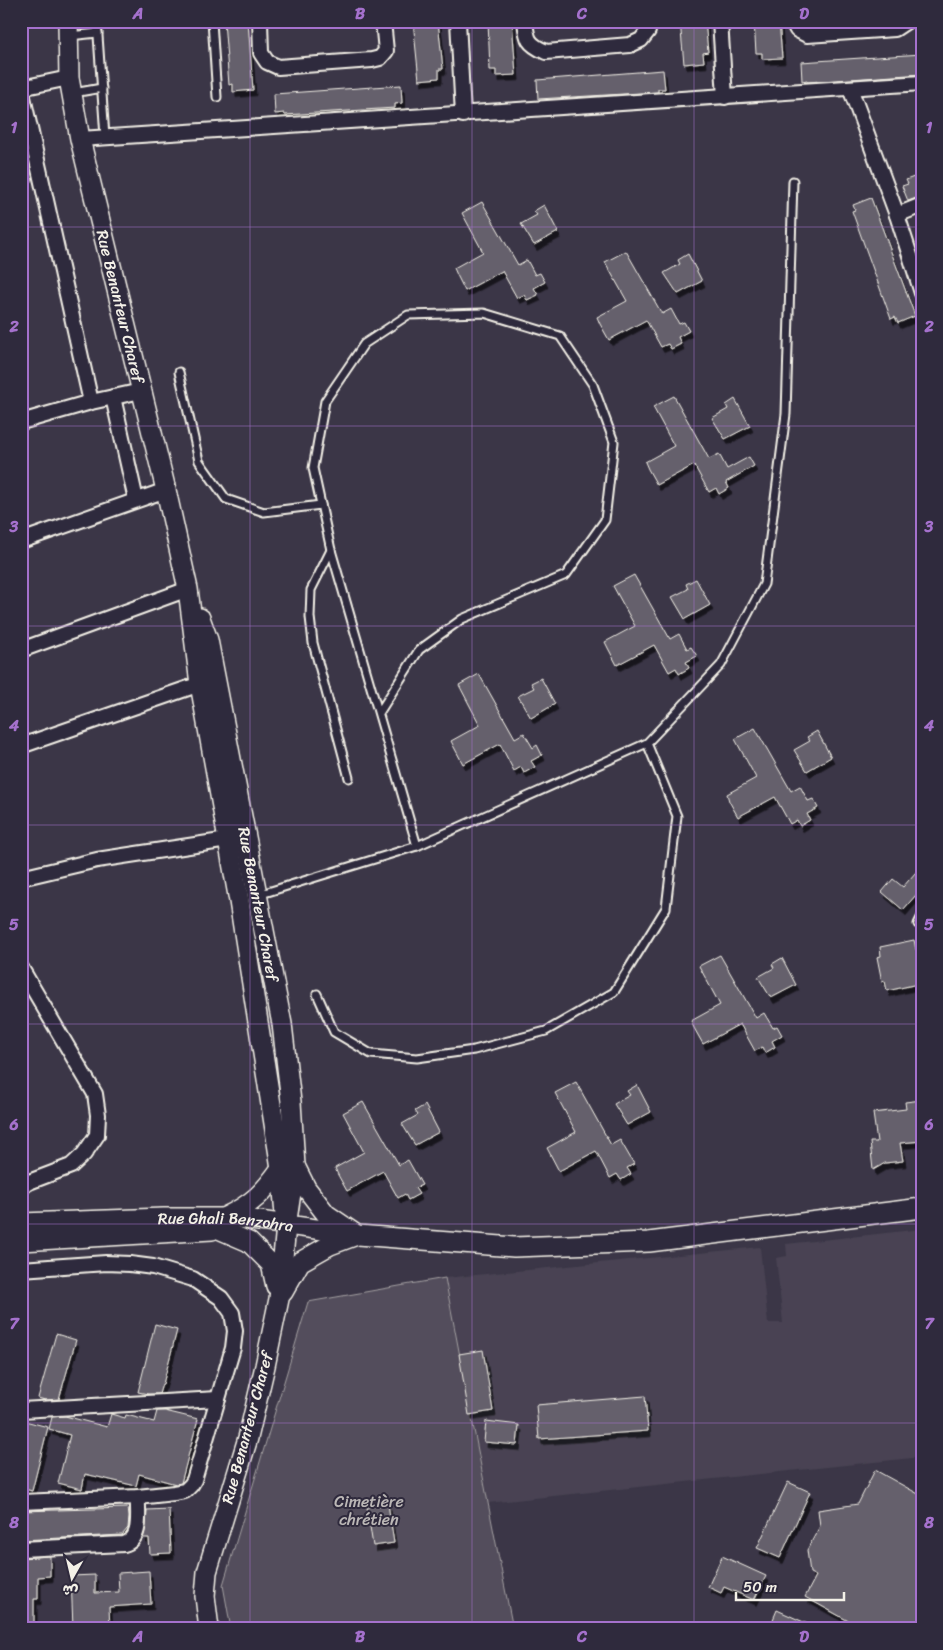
<svg xmlns="http://www.w3.org/2000/svg" width="943" height="1650" font-family="Sriracha,'Playpen Sans Arabic',sans-serif">
	<defs>
		<filter id="shadow"><feDropShadow dx="3" dy="5.5" stdDeviation="0" flood-color="#0009"/></filter>
	</defs>
	<rect width="100%" height="100%" fill="#3b3647"/>
	<filter id="ink" filterUnits="userSpaceOnUse"><feTurbulence type="fractalNoise" baseFrequency=".02" numOctaves="2"/><feDisplacementMap in="SourceGraphic" scale="10" xChannelSelector="R" yChannelSelector="G"/><feConvolveMatrix kernelMatrix="1 2 1 2 8 2 1 2 1" color-interpolation-filters="sRGB"/></filter>
	<g filter="url(#ink)">
		<polygon fill="#484352" points="922,1229 922,1457 488,1503 445,1278 760,1247 768,1323 783,1323 776,1258 787,1256 786,1244"/>
		<polygon fill="#534e5c" stroke="#a4a0a2" points="445,1278 488,1503 513,1629 231,1629 223,1585 308,1302"/>
		<g fill="#65616c" stroke="#f4f1e8" filter="url(#shadow)">
			<polygon points="224,21 248,21 253,90 233,92 233,84 229,85"/>
			<polygon points="413,21 438,21 443,69 439,69 439,78 419,80"/>
			<polygon points="488,21 512,21 516,75 496,76 496,70 490,70"/>
			<polygon points="680,21 705,21 708,52 703,53 704,62 684,64"/>
			<polygon points="754,21 779,21 782,58 762,59 762,53 756,53"/>
			<polygon points="922,54 922,74 807,82 807,80 802,81 801,62"/>
			<polygon points="663,70 665,89 658,89 658,92 538,99 537,80"/>
			<polygon points="401,85 402,103 395,104 395,108 285,115 284,113 275,114 274,94"/>
			<polygon points="922,174 922,196 908,201 902,186 908,184 906,180"/>
			<polygon points="871,198 915,316 898,323 895,317 891,319 852,211 855,210 853,205"/>
			<polygon points="482,202 518,265 527,260 535,275 540,273 545,282 534,288 538,295 527,300 524,295 517,298 502,271 465,291 457,275 454,268 483,252 462,213"/>
			<polygon points="544,205 558,232 534,245 521,224 537,215 534,211"/>
			<polygon points="626,251 662,314 671,309 679,324 684,322 689,331 678,337 681,344 671,349 668,344 661,347 646,320 609,340 600,324 597,317 627,301 605,262"/>
			<polygon points="688,254 702,281 678,294 664,273 680,264 678,260"/>
			<polygon points="674,396 709,459 719,454 727,469 749,457 754,466 726,482 729,488 719,494 716,488 709,492 694,465 657,485 648,469 645,462 674,446 653,407"/>
			<polygon points="735,399 750,426 725,439 712,418 728,409 726,405"/>
			<polygon points="634,575 670,639 679,634 687,649 691,647 697,656 686,662 689,668 679,674 676,668 669,672 654,645 617,665 608,648 605,642 635,626 613,586"/>
			<polygon points="696,579 710,605 685,619 672,597 688,589 686,584"/>
			<polygon points="479,674 515,738 524,733 533,748 537,745 542,755 531,761 535,767 524,773 521,767 514,771 500,744 463,764 454,747 451,741 480,725 459,685"/>
			<polygon points="541,678 555,704 531,718 518,696 534,688 531,683"/>
			<polygon points="755,728 791,791 800,786 808,801 813,799 818,808 807,814 810,820 800,826 797,820 790,824 775,797 738,817 729,801 727,794 756,778 735,739"/>
			<polygon points="817,731 831,757 807,771 794,750 810,741 807,737"/>
			<polygon points="922,865 922,888 903,910 882,892 893,879 903,887"/>
			<polygon points="914,940 916,950 919,949 922,964 922,983 887,991 885,981 882,982 877,957 881,956 880,947"/>
			<polygon points="720,955 756,1018 764,1013 773,1028 777,1026 782,1035 772,1041 775,1047 765,1053 762,1047 755,1051 740,1024 703,1044 694,1028 691,1021 720,1005 699,966"/>
			<polygon points="782,958 796,985 771,998 758,977 774,968 772,964"/>
			<polygon points="576,1082 611,1145 620,1140 634,1164 627,1168 631,1174 621,1180 617,1174 610,1178 596,1151 559,1171 547,1148 576,1132 555,1093"/>
			<polygon points="637,1085 651,1112 627,1125 614,1104 630,1095 627,1091"/>
			<polygon points="922,1100 922,1141 900,1143 903,1161 885,1163 873,1170 870,1142 877,1142 873,1113 906,1109 905,1102"/>
			<polygon points="363,1102 399,1165 408,1160 422,1185 415,1188 419,1194 408,1200 405,1194 398,1198 383,1171 347,1191 338,1175 335,1168 364,1152 343,1113"/>
			<polygon points="425,1105 439,1132 415,1145 402,1124 418,1115 415,1111"/>
			<polygon points="155,1324 177,1330 163,1384 162,1384 159,1394 148,1394 138,1392"/>
			<polygon points="56,1334 76,1340 59,1399 45,1400 38,1398"/>
			<polygon points="483,1350 493,1411 469,1415 459,1354"/>
			<polygon points="645,1396 648,1431 539,1439 536,1405"/>
			<polygon points="157,1411 165,1411 198,1419 181,1483 176,1484 139,1474 136,1486 85,1474 82,1489 58,1483 70,1435 49,1429 52,1417 65,1416 107,1427 111,1414 125,1418 126,1415 154,1422"/>
			<polygon points="25,1421 48,1427 32,1491 21,1488 21,1437"/>
			<polygon points="486,1421 519,1425 517,1445 484,1442"/>
			<polygon points="875,1470 922,1496 922,1629 863,1629 805,1597 816,1576 810,1573 807,1550 820,1526 818,1510 858,1504"/>
			<polygon points="788,1482 810,1492 780,1558 757,1548"/>
			<polygon points="388,1504 394,1543 373,1546 367,1507"/>
			<polygon points="128,1508 129,1517 128,1528 122,1535 21,1540 21,1511"/>
			<polygon points="169,1509 171,1553 150,1554 149,1538 143,1538 146,1526 147,1510"/>
			<polygon points="50,1556 50,1576 38,1577 38,1599 34,1599 34,1624 21,1624 21,1558"/>
			<polygon points="722,1556 766,1576 754,1600 724,1587 721,1593 708,1587"/>
			<polygon points="149,1571 151,1604 109,1607 110,1629 73,1628 71,1576 95,1575 95,1593 119,1592 118,1573"/>
			<polygon points="777,1610 819,1629 769,1629"/>
		</g>
		<g fill="none" stroke-linecap="round" stroke-linejoin="round">
			<defs>
				<g id="lane">
					<polyline points="97,21 105,137"/>
					<polyline points="212,21 217,97"/>
					<polyline points="69,36 98,33"/>
					<polyline points="73,93 102,88"/>
					<polyline points="179,372 199,461 226,499 264,512 321,505"/>
					<polyline points="331,550 311,590 310,617 313,643 349,778"/>
					<polyline points="379,713 419,650 462,619 566,575 605,520 614,442 593,385 560,336 484,313 408,315 364,344 325,401 313,468 331,550 417,846"/>
					<polyline points="258,895 417,846 647,743 721,665 764,584 786,414 793,181"/>
					<polyline points="922,916 918,924 922,925"/>
					<polyline points="317,994 334,1032 371,1054 417,1058 474,1050 546,1031 614,992 666,908 677,816 647,743"/>
				</g>
				<g id="street">
					<polyline points="260,21 261,53 267,62 278,67 372,60 380,58 386,51 383,21"/>
					<polyline points="458,21 463,115"/>
					<path d="M525,21C527,40 528,44 546,52L630,45L641,40L648,31V21"/>
					<polyline points="720,21 725,97"/>
					<polyline points="792,21 797,30 807,35 895,29 907,21"/>
					<polyline points="21,88 91,402"/>
					<polyline points="21,88 69,78"/>
					<polyline points="850,88 897,215 922,293"/>
					<polyline points="80,139 922,83"/>
					<polyline points="897,215 922,205"/>
					<polyline points="113,397 136,500"/>
					<polyline points="21,422 91,402 141,391"/>
					<polyline points="21,541 166,490"/>
					<polyline points="21,650 188,589"/>
					<polyline points="21,746 200,684"/>
					<polyline points="21,878 97,860 228,840"/>
					<polyline points="21,968 95,1094 98,1115 97,1135 84,1154 71,1166 29,1182 21,1187"/>
					<polyline points="21,1269 106,1263 130,1264 153,1267 193,1279 221,1298 232,1313 235,1331 233,1348 194,1480 191,1485 185,1491 174,1493 138,1497 21,1502"/>
					<polyline points="21,1410 218,1399"/>
					<path d="M21,1549L124,1544C143,1539 137,1512 138,1497"/>
				</g>
				<g id="secondary">
					<path id="s1" d="M68,21L69,78L80,139L166,490L188,589L200,684L239,901L281,1168L286,1226"/>
					<path id="s2" d="M200,618L208,640L282,1024L291,1102L295,1166L286,1226L279,1299L265,1366L248,1438L207,1572L205,1596L209,1629"/>
					<polyline points="295,1166 306,1188 326,1214 354,1233"/>
					<path d="M225,1217C253,1204 264,1192 281,1168"/>
					<path id="s3" d="M21,1223L164,1218H239L358,1235L514,1247L649,1242L922,1208"/>
					<polyline points="221,1230 249,1242 271,1264 276,1286"/>
					<polyline points="21,1241 212,1230"/>
					<polyline points="283,1292 300,1262 330,1245 354,1236"/>
				</g>
			</defs>
			<use href="#lane" stroke="#f4f1e8" stroke-width="11"/>
			<use href="#street" stroke="#f4f1e8" stroke-width="18"/>
			<use href="#secondary" stroke="#f4f1e8" stroke-width="22"/>
			<use href="#lane" stroke="#2f2a3d" stroke-width="7"/>
			<use href="#street" stroke="#2f2a3d" stroke-width="14"/>
			<use href="#secondary" stroke="#2f2a3d" stroke-width="19"/>
		</g>
	</g>
	<path fill="none" stroke="#a571cd" stroke-width="1" stroke-opacity="0.55" d="M250,21V1629M472,21V1629M694,21V1629M21,227H922M21,426H922M21,626H922M21,825H922M21,1024H922M21,1224H922M21,1423H922"/>
	<g text-anchor="middle" dominant-baseline="central" stroke-width="4" stroke-linejoin="round" paint-order="stroke">
		<g font-size="16" fill="#f4f1e8" stroke="#2f2a3d">
			<text stroke="none"><textPath href="#s1" startOffset="291">Rue Benanteur Charef</textPath></text>
			<text stroke="none"><textPath href="#s2" startOffset="292">Rue Benanteur Charef</textPath></text>
			<text stroke="none"><textPath href="#s3" startOffset="205">Rue Ghali Benzohra</textPath></text>
			<text transform="translate(247 1428) rotate(-75)">Rue Benanteur Charef</text>
		</g>
		<g font-size="16" fill="#bcb8b7" stroke="#2f2a3d">
			<text x="369" y="1501">Cimetière<tspan x="369" dy="18">chrétien</tspan></text>
		</g>
	</g>
	<rect width="943" height="1650" fill="none" stroke="#2f2a3d" stroke-width="55"/>
	<g transform="translate(72 1578) rotate(188)" stroke="#2f2a3d" stroke-width="4" paint-order="stroke">
	<path d="M0-4L9 19L0 12L-9 19Z" fill="#f4f1e8"/>
	<text y="-8" font-size="14" font-weight="bold" text-anchor="middle" fill="#f4f1e8">ش</text>
	</g>
	<path d="M736 1592v8h108v-8" fill="none" stroke="#f4f1e8" stroke-width="2.5"/>
	<text x="743" y="1592" font-size="15" fill="#f4f1e8" stroke="#2f2a3d" stroke-width="4" paint-order="stroke">50 m</text>
	<rect x="28" y="28" width="888" height="1594" fill="none" stroke="#a571cd" stroke-width="2"/>
	<g font-size="16" text-anchor="middle" font-weight="bold" fill="#a571cd">
		<text x="138" y="19">A</text>
		<text x="360" y="19">B</text>
		<text x="582" y="19">C</text>
		<text x="804" y="19">D</text>
		<text x="14" y="133">1</text>
		<text x="929" y="133">1</text>
		<text x="14" y="332">2</text>
		<text x="929" y="332">2</text>
		<text x="14" y="532">3</text>
		<text x="929" y="532">3</text>
		<text x="14" y="731">4</text>
		<text x="929" y="731">4</text>
		<text x="14" y="930">5</text>
		<text x="929" y="930">5</text>
		<text x="14" y="1130">6</text>
		<text x="929" y="1130">6</text>
		<text x="14" y="1329">7</text>
		<text x="929" y="1329">7</text>
		<text x="14" y="1528">8</text>
		<text x="929" y="1528">8</text>
		<text x="138" y="1642">A</text>
		<text x="360" y="1642">B</text>
		<text x="582" y="1642">C</text>
		<text x="804" y="1642">D</text>
	</g>
</svg>
